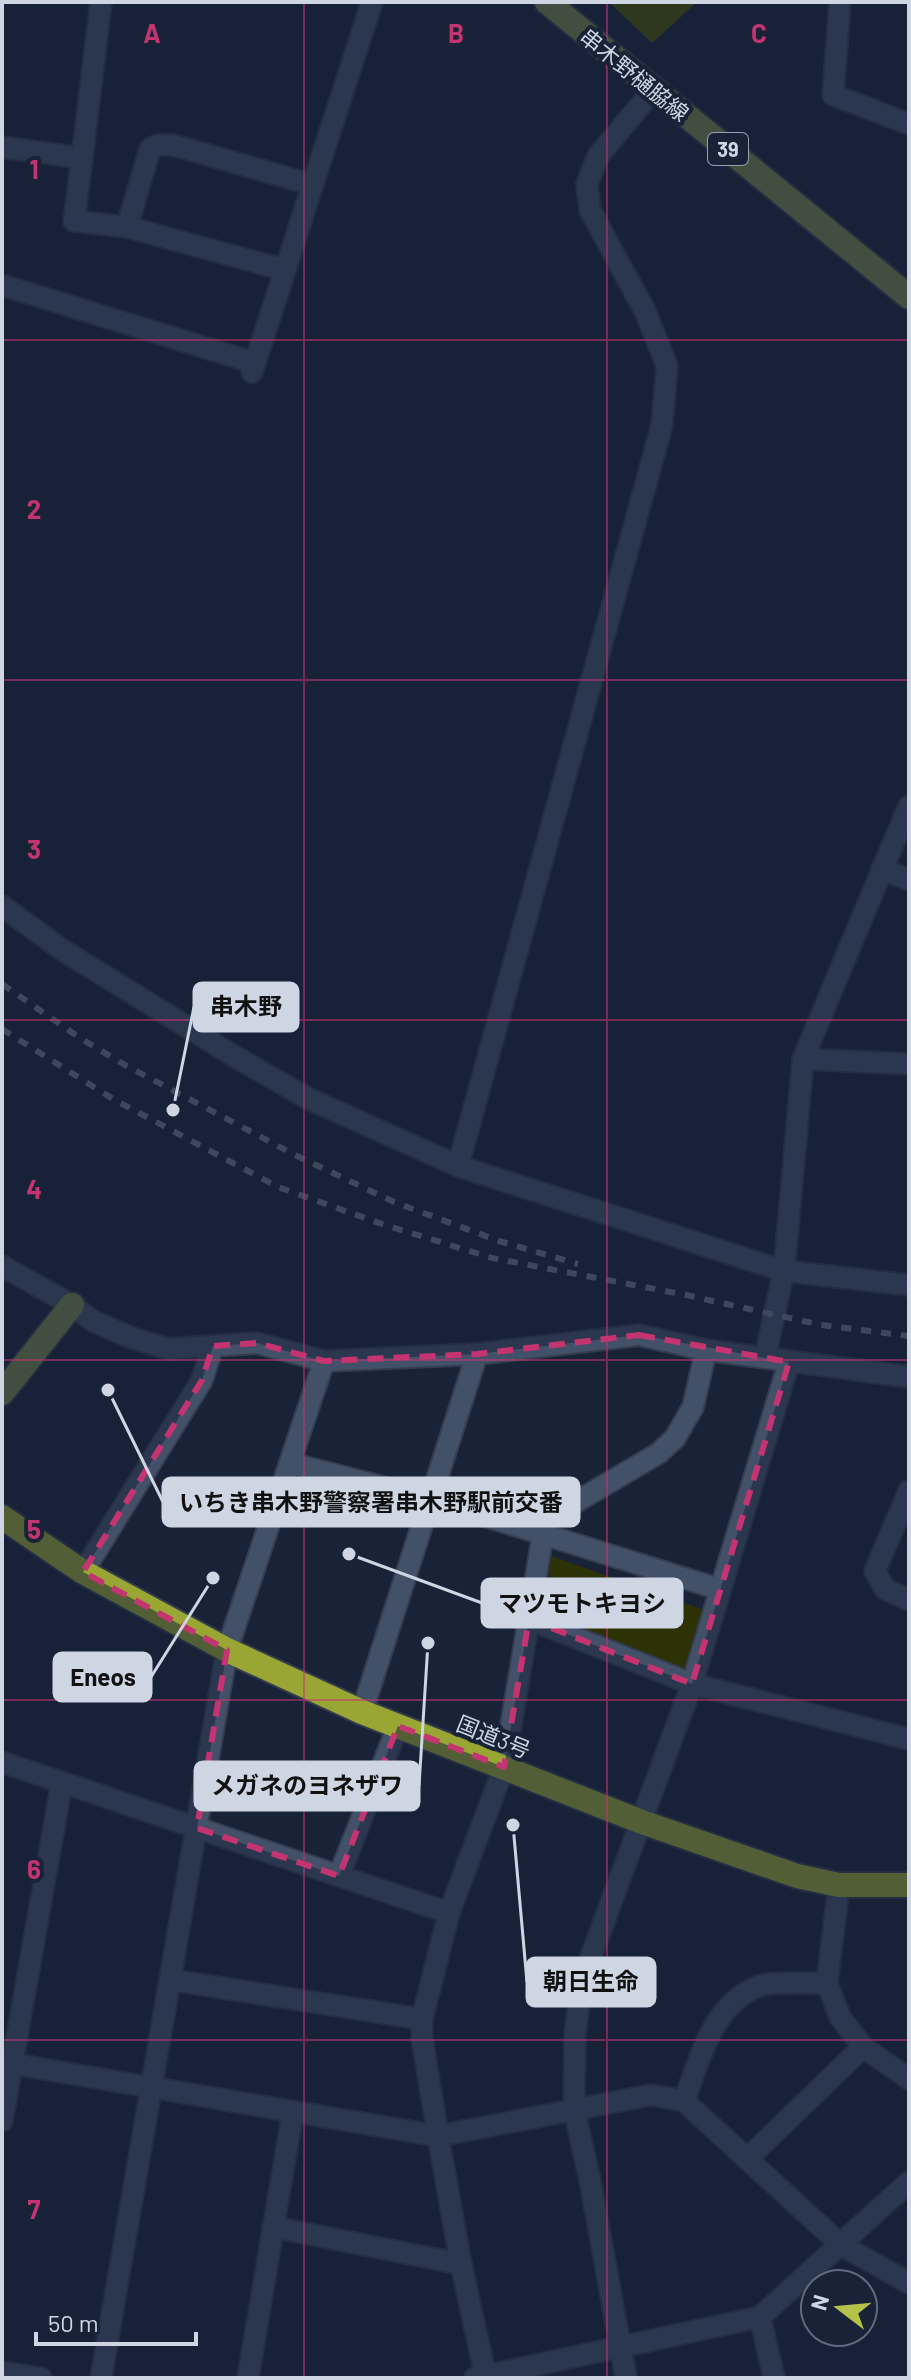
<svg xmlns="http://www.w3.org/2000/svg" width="911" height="2380" font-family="Barlow,'Noto Sans JP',sans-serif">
	<rect width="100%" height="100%" fill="#182338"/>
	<polygon fill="#2d3106" points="551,1556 713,1613 699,1669 663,1675 543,1628"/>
	<polygon fill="#4b5200" points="609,2 697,2 652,43"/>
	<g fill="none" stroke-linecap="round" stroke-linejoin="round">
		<defs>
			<g id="minor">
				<polyline points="840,2 833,95 909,124"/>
				<polyline points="2,147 82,158 101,2"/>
				<polyline points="82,158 74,221 127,227 285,270"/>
				<polyline points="127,227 150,149 158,145 173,145 313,185"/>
				<polyline points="5,286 255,363"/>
				<polyline points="252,372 372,2"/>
				<polyline points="882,869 909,880"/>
				<polyline points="2,906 61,949 234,1056 307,1098 458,1166 784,1271 909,1285"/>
				<polyline points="803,1059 909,1064"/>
				<polyline points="458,1166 662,425 667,366 645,311 590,210 587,184 598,156 654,89"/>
				<polyline points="2,1266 72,1305 93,1321 132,1338 169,1349 257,1343 324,1361 477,1354 639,1335 706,1350 909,1377"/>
				<polyline points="765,1357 784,1271 803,1059 909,806"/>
				<polyline points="290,1463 430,1499 719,1589"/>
				<polyline points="909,1491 875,1571 885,1589 909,1600"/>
				<polyline points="83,1572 202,1380 213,1346"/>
				<polyline points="529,1619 692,1684 909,1739"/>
				<polyline points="362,1712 477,1354"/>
				<polyline points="2,1762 449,1913"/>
				<polyline points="339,1876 398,1726"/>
				<polyline points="839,1885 827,1983 840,2017 863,2047 909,2079"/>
				<polyline points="171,1980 422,2019"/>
				<polyline points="2,2062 438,2136 651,2095 684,2101 841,2245 909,2283"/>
				<path d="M684,2101C700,2059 712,2004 759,1986C772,1981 811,1984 827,1983"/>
				<polyline points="2,2121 62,1782"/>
				<polyline points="747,2159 863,2047"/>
				<polyline points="273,2227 461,2264"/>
				<polyline points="760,2317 774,2378"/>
				<polyline points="2,2372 41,2378"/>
				<polyline points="101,2378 227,1650 324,1361"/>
				<polyline points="248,2378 293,2111"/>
				<polyline points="475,2378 760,2317 909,2182"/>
				<polyline points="486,2378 461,2264 438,2136 422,2038 422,2019 449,1913 504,1767 543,1534 552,1516 659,1453 675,1438 693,1407 706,1350"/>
				<polyline points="626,2378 590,2180 574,2110 575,2034 582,1981 692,1684 789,1362"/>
			</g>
			<g id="major">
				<polyline points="547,2 909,297"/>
				<polyline points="2,1393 72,1305"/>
			</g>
			<polyline id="highway" points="2,1517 83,1572 227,1650 362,1712 642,1822 797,1876 839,1885 909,1885"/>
		</defs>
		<use href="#minor" stroke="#343c4e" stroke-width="24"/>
		<use href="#major" stroke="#343c4e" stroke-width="28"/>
		<use href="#highway" stroke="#343c4e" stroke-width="28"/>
		<use href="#minor" stroke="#435168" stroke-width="20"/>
		<use href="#major" stroke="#778448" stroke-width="24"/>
		<use href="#highway" stroke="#99a633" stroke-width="24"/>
		<g stroke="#6c7688" stroke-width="6" stroke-dasharray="10 10" stroke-linecap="butt">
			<polyline points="2,984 80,1038 125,1065 295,1155 394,1202 499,1241 578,1264"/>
			<polyline points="2,1029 113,1099 278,1187 382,1224 492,1258 686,1295 821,1325 909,1336"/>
		</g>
	</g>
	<path d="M0 0H911V2380H0ZM639,1335L789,1362L692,1684L529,1619L504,1767L398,1726L339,1876L197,1828L227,1650L83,1572L202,1380L213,1346L257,1343L324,1361L477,1354Z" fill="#182338" fill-opacity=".55" fill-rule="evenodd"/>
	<path fill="none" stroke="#c43470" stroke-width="6" stroke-dasharray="16 10" stroke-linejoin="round" d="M639,1335L789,1362L692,1684L529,1619L504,1767L398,1726L339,1876L197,1828L227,1650L83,1572L202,1380L213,1346L257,1343L324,1361L477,1354Z"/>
	<path fill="none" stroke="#c43470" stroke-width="2" stroke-opacity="0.55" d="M304,2V2378M607,2V2378M2,340H909M2,680H909M2,1020H909M2,1360H909M2,1700H909M2,2040H909"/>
	<g text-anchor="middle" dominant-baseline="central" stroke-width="8" stroke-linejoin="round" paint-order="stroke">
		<rect fill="#182338" stroke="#97a0b0" stroke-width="2" x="708" y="133" width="40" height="32" rx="6"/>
		<g font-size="20" font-weight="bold" fill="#ced6e4">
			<text x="728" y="149">39</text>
		</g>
		<g font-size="22" fill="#ced6e4" stroke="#182338">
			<text transform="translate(635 74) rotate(39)">串木野樋脇線</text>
			<text transform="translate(494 1736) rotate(22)">国道3号</text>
		</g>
	</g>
	<g font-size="26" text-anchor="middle" font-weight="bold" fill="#c43470" stroke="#182338" stroke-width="8" stroke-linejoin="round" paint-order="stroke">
		<text x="152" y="43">A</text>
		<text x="456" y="43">B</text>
		<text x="759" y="43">C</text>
		<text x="34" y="179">1</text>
		<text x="34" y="519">2</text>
		<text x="34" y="859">3</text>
		<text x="34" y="1199">4</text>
		<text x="34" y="1539">5</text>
		<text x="34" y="1879">6</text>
		<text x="34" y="2219">7</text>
	</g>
	<path fill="none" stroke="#ced6e4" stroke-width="3" d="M173 1110L194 1007M108 1390L163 1502M349 1554L482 1603M213 1578L151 1677M428 1643L419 1786M513 1825L527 1982"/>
	<g fill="#ced6e4" stroke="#182338" stroke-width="3">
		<circle cx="173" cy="1110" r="8"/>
		<circle cx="108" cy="1390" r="8"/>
		<circle cx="349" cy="1554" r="8"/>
		<circle cx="213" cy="1578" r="8"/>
		<circle cx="428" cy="1643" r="8"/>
		<circle cx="513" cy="1825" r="8"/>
	</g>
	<g fill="#ced6e4" stroke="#ced6e4" stroke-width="3">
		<rect x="194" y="983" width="104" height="48" rx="8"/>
		<rect x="163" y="1478" width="416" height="48" rx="8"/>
		<rect x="482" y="1579" width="200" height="48" rx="8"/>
		<rect x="54" y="1653" width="97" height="48" rx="8"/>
		<rect x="195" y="1762" width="224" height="48" rx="8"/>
		<rect x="527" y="1958" width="128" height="48" rx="8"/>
	</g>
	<g font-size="24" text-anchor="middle" font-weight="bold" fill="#111">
		<text x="246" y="1015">串木野</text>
		<text x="371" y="1511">いちき串木野警察署串木野駅前交番</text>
		<text x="582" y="1612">マツモトキヨシ</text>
		<text x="103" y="1686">Eneos</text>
		<text x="307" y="1794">メガネのヨネザワ</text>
		<text x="591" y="1990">朝日生命</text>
	</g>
	<rect width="911" height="2380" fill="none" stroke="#ced6e4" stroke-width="8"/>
	<g transform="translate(839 2308) rotate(286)"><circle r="38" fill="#182338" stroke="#616b7d" stroke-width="2"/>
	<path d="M0-6L14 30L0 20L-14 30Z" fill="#b4c24a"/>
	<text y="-12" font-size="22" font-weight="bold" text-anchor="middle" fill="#ced6e4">N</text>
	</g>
	<path d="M36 2332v12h160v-12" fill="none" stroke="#ced6e4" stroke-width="4"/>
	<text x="48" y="2332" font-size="24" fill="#ced6e4" stroke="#182338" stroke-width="6" paint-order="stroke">50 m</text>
</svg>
